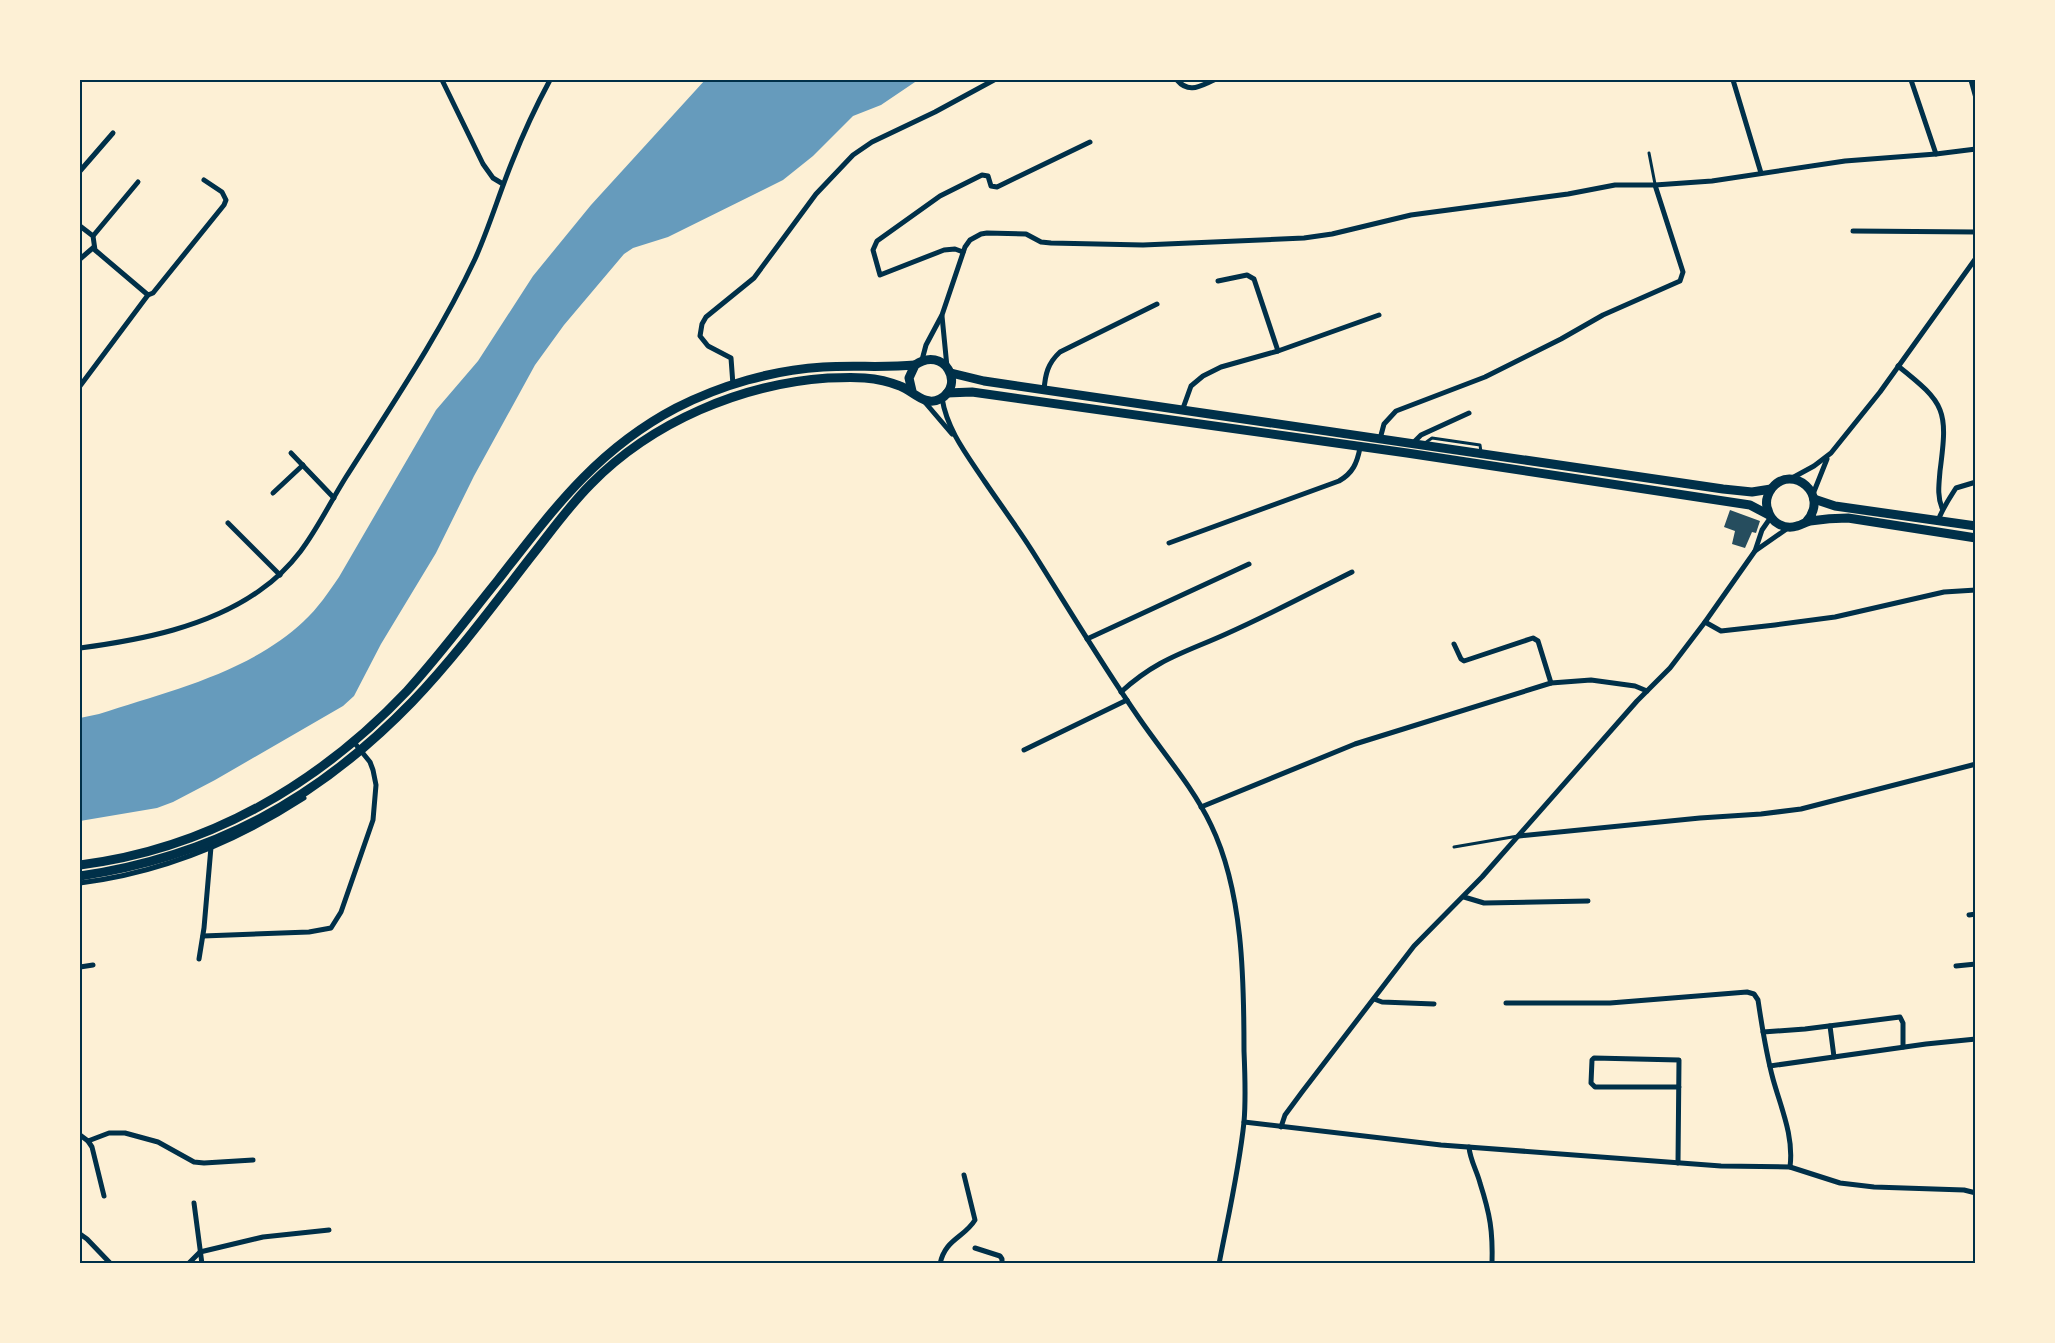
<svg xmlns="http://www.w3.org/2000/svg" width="2055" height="1343" font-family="'Public Sans',sans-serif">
	<rect width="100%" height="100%" fill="#fdf0d5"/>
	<path fill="#669bbc" d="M705,80H918L881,105L853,116L813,156L783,180L668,237L633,248L624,254L564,325L535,365L474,476L436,553L381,644L354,696L343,706L215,780L173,802L157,808L80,821V718L99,714C169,691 249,673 304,621C318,608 328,593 339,577L436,410L478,361L533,276L591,205Z"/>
	<polygon fill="#264d5e" points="1730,510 1760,521 1756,533 1752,532 1745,548 1732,544 1735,531 1724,527"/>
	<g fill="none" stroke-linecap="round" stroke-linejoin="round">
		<g stroke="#003049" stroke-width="3">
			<polyline points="1649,153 1655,184"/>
			<polyline points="1425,443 1432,438 1480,445 1481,452"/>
			<polyline points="1454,847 1518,836"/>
		</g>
		<g stroke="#003049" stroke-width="5">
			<polyline points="442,80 483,164 493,178 503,184"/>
			<path d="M1177,80C1189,94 1200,86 1214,80"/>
			<polyline points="1733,80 1761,173"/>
			<polyline points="1911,80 1936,154"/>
			<polyline points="1971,80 1976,98"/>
			<polyline points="80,171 113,133"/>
			<polyline points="80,226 93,236 95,250 148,295 153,293 224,205 226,200 222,192 204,180"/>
			<polyline points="1853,231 1976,232"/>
			<polyline points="93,236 138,182"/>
			<polyline points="963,252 955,249 944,250 880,275 873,250 877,241 940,196 982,175 988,176 991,186 997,187 1090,142"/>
			<polyline points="80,259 94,247"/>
			<polyline points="1218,281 1247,275 1254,279 1278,351"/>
			<polyline points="942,316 947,367"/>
			<polyline points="922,360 926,345 942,315 965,247 970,240 981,234 987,233 1026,234 1041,242 1051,243 1143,245 1304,238 1332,234 1411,215 1568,194 1615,185 1655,185 1712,181 1845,161 1936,154 1976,149"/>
			<path d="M1898,366C1946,404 1948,410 1940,471C1939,484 1937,496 1942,508"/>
			<polyline points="733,385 731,358 708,346 700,336 702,324 706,317 754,278 816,194 853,155 872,142 935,112 994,80"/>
			<polyline points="80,386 148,295"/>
			<path d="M1044,391C1045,374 1048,363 1060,352L1157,304"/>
			<path d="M942,398C947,430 967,455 985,482C1002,507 1020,531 1036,557C1070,611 1103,666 1139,718C1163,753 1193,787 1211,825C1243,891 1244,979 1244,1051C1245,1074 1246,1099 1244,1122C1239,1170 1228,1217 1219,1264"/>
			<polyline points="923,400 952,434"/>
			<polyline points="1182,411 1191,386 1203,376 1221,367 1278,351 1379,315"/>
			<polyline points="1380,439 1384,424 1396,411 1485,377 1561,339 1603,315 1680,281 1683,272 1655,185"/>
			<polyline points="1413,443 1421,435 1469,413"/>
			<polyline points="291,453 334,498"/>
			<polyline points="1792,478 1814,466 1831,453 1880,392 1976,258"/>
			<polyline points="273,493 303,465"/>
			<polyline points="1813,494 1827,459"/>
			<path d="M1938,521C1942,509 1949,499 1956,488L1976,482"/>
			<polyline points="228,523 280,575"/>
			<path d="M1169,543L1339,481C1353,473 1357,463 1360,448"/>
			<polyline points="1755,551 1788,528"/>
			<polyline points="1705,622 1721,631 1775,625 1835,617 1944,592 1976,590"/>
			<polyline points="1087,639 1249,564"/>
			<polyline points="1454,644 1461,659 1464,661 1533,638 1538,641 1551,683"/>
			<path d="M80,648C141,640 208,627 259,591C305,559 318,522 346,477C391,406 439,336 475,259C489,228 499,194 512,162C523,134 536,106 550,80"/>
			<path d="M1121,692C1157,659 1184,653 1226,634C1269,615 1310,593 1352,572"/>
			<polyline points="1024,750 1127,700"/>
			<polyline points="1201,807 1355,744 1551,683 1591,680 1635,686 1647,691"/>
			<polyline points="1519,836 1700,818 1761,814 1801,809 1976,764"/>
			<path d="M80,883C160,873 236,842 304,798"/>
			<polyline points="1464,897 1484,903 1588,901"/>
			<polyline points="1969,915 1976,914"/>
			<polyline points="203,936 309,932 331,928 341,912 373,820 376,785 373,770 370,762 353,741"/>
			<polyline points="199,959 204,928 211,847"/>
			<polyline points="1956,966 1976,964"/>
			<polyline points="80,967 93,965"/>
			<polyline points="1374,999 1382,1002 1434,1004"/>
			<path d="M1506,1003H1610L1747,992L1754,994L1758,1000C1762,1027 1766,1053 1773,1079C1781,1108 1794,1136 1790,1167"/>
			<polyline points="1830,1026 1834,1057"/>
			<polyline points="1763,1032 1805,1029 1900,1017 1903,1023 1903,1047"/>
			<polyline points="1770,1066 1926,1044 1976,1039"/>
			<polyline points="1244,1122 1441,1145 1721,1166 1790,1167 1840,1183 1874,1187 1964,1190 1976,1193"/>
			<polyline points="1281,1127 1285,1115 1302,1092 1414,946 1482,877 1637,701 1670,668 1705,622 1755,551 1762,530 1771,517"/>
			<polyline points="80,1135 88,1141 109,1133 125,1133 158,1142 194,1162 204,1163 253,1160"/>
			<polyline points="88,1141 92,1147 104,1196"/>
			<path d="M1469,1147C1470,1160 1477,1171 1480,1183C1490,1214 1493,1231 1492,1264"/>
			<polyline points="1678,1163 1679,1060 1594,1058 1592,1060 1591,1083 1595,1087 1679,1087"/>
			<polyline points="194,1203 202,1264"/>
			<polyline points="80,1234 87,1239 111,1264"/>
			<polyline points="975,1248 1000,1256 1002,1259 1002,1264"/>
			<polyline points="188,1264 200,1252 263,1237 329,1230"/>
			<path d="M940,1264C945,1239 964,1238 975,1220L964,1175"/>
		</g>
		<g stroke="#003049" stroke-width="9">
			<polyline points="951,373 984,381 1723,489 1752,492 1771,489"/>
			<polyline points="947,393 972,392 1407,453 1750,505 1769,515"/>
			<polyline points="1814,499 1835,506 1976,526"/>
			<path d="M1806,522C1831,495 1792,463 1772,488C1767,495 1765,503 1768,510C1771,523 1785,530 1797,526C1802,525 1805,522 1810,521C1823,519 1835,518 1848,518L1976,538"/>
			<path d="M80,865C208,849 319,784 407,691C439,656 468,617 498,580C552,511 596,450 676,408C721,385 773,370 823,367C854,365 884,368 915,365"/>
			<path d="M80,876C214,856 318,799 412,702C455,657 492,607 530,558C550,533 568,507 591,484C652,422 741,384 828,378C853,377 876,376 900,386C913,391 925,407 940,399C966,385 944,345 915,365L909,378L912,391"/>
		</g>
	</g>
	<rect width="2055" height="1343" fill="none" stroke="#fdf0d5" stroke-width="162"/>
	<rect x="81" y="81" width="1893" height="1181" fill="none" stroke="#003049" stroke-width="2"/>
</svg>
